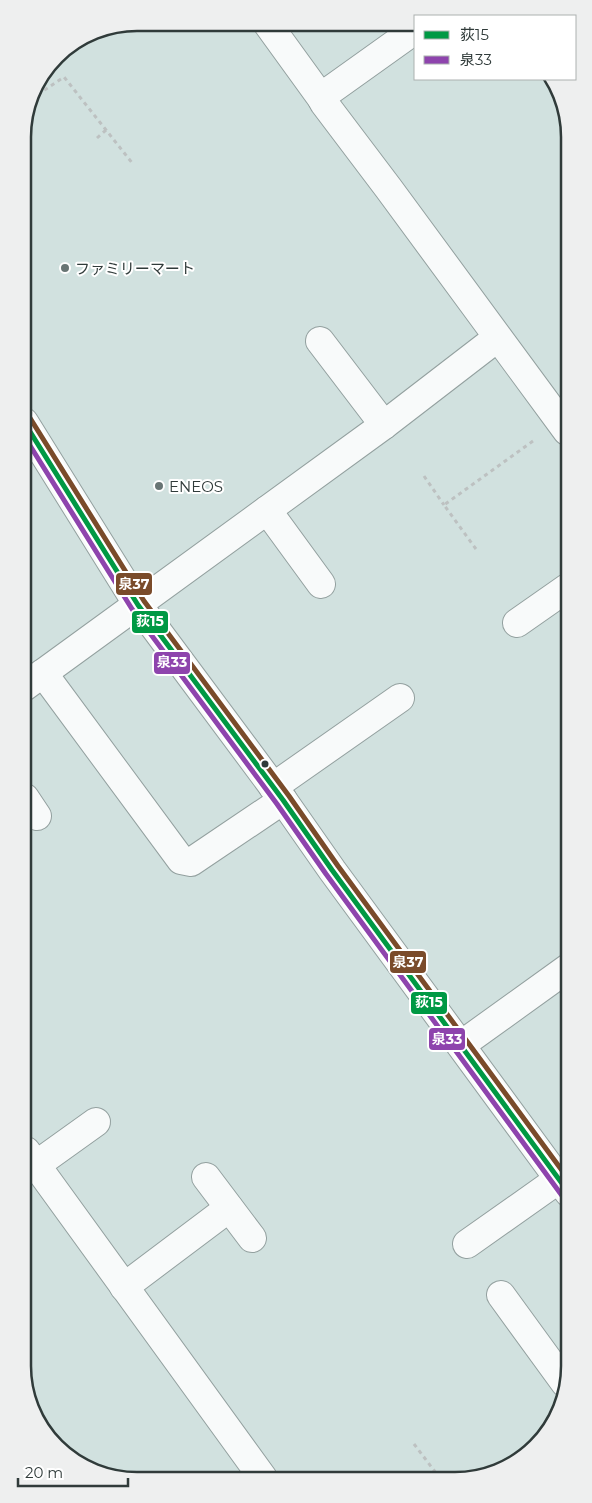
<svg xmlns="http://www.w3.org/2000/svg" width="592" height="1503" font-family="Montserrat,'Noto Sans JP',sans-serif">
	<rect width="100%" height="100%" fill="#d1e1df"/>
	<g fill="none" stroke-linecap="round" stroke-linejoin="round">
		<defs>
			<g id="minor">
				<polyline points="267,23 322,99 324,103 389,189 567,431"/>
				<polyline points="322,99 325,94 416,29"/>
				<polyline points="320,341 384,425"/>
				<polyline points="24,422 138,605 283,800 332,870 569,1193"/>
				<polyline points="267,510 321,584"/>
				<polyline points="517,623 567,588"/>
				<polyline points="43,673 181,860 191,862 283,800"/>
				<polyline points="24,687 384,425 497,338"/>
				<polyline points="273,787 400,698"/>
				<polyline points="25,798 37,816"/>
				<polyline points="461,1045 568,968"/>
				<polyline points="26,1151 263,1478"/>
				<polyline points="36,1165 96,1122"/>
				<polyline points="206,1177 252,1238"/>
				<polyline points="467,1244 559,1179"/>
				<polyline points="124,1287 229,1208"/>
				<polyline points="501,1295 565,1383"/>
			</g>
		</defs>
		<use href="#minor" stroke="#93a09f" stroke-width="30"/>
		<g stroke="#bdc1c1" stroke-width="3" stroke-dasharray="4 4" stroke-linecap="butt">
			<polyline points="31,99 64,77 133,164"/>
			<polyline points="97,138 106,130"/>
			<polyline points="23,165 30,186"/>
			<polyline points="424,476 444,505"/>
			<polyline points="476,549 444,505 533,441"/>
			<polyline points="414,1444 439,1477"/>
		</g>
		<use href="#minor" stroke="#f8fafa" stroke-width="28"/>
		<defs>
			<polyline id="bus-1" points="24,422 138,605 283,800 332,870 569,1193"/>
			<polyline id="bus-2" points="24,436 132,609 277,804 326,874 563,1197"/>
			<polyline id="bus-3" points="30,418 144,601 289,796 338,866 569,1180"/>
		</defs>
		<use href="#bus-1" stroke="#fff" stroke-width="9"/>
		<use href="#bus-2" stroke="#fff" stroke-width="9"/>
		<use href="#bus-3" stroke="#fff" stroke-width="9"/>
		<use href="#bus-1" stroke="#094" stroke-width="5"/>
		<use href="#bus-2" stroke="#8e44ad" stroke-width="5"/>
		<use href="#bus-3" stroke="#7a4b2a" stroke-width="5"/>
	</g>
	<g fill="#687574" stroke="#fff" stroke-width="2">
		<circle cx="65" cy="268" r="5"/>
		<circle cx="159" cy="486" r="5"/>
	</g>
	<circle fill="#303b3a" stroke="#fff" stroke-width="2" cx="265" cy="764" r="4.5"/>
	<g text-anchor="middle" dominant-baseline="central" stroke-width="4" stroke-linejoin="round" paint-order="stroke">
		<g font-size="15" fill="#303b3a" stroke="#fff" text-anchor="start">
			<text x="75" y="268">ファミリーマート</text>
			<text x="169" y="486">ENEOS</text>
		</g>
	</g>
	<path d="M0 0H592V1503H0ZM137 31H455A106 106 0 0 1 561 137V1366A106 106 0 0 1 455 1472H137A106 106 0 0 1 31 1366V137A106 106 0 0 1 137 31Z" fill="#eeefef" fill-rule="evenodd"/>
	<path fill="none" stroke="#303b3a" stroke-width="2.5" d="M137 31H455A106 106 0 0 1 561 137V1366A106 106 0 0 1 455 1472H137A106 106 0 0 1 31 1366V137A106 106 0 0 1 137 31Z"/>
	<g stroke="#fff" stroke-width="2">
		<rect x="115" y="572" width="38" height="24" rx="5" fill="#7a4b2a"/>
		<rect x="131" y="610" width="38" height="24" rx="5" fill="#094"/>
		<rect x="153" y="651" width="38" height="24" rx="5" fill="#8e44ad"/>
		<rect x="389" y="950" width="38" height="24" rx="5" fill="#7a4b2a"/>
		<rect x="410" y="991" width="38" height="24" rx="5" fill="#094"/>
		<rect x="428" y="1027" width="38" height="24" rx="5" fill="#8e44ad"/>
	</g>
	<g font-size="14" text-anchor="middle" font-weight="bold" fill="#fff">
		<text x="134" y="589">泉37</text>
		<text x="150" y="626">荻15</text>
		<text x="172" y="667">泉33</text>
		<text x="408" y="967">泉37</text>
		<text x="429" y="1007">荻15</text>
		<text x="447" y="1044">泉33</text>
	</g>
	<rect x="414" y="15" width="162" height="65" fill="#ffffff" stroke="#acb1b0"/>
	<rect x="424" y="31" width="25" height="8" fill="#009944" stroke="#acb1b0"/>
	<text x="460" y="40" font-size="15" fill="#303b3a">荻15</text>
	<rect x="424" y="56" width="25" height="8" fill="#8e44ad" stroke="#acb1b0"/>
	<text x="460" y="65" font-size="15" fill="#303b3a">泉33</text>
	<path d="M18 1478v8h110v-8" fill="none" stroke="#303b3a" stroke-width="2.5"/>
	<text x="25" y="1478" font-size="15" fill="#303b3a" stroke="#ffffff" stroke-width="4" paint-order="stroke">20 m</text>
</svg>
